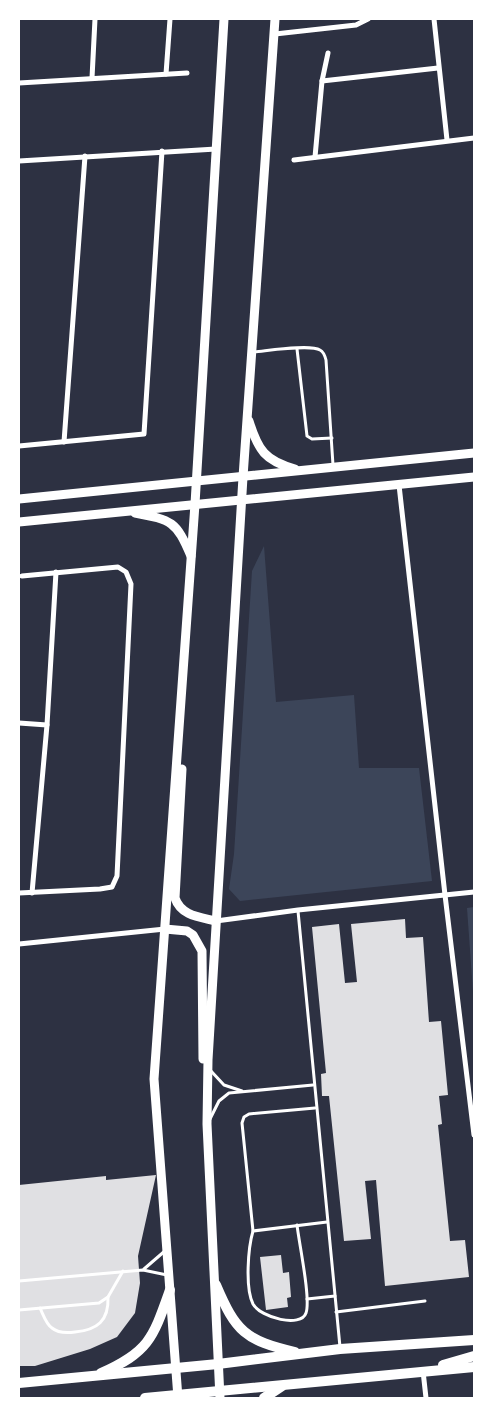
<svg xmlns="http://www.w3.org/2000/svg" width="493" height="1417" font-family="'Noto Serif',serif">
	<rect width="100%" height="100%" fill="#2d3142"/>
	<g fill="#3c4559">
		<polygon points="264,546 276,702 354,695 359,768 419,768 432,881 240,901 229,889 234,854 252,571"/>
		<polygon points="474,907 474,1006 467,908"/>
	</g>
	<g fill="#e0e0e3">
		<polygon points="405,919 406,938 423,937 429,1022 441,1021 448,1095 439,1096 442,1124 438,1125 450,1241 465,1240 469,1277 385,1286 376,1180 365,1181 371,1239 344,1241 329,1096 322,1096 321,1074 326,1073 312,927 339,924 345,983 357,982 351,924"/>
		<polygon points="156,1175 138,1256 140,1283 135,1313 117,1337 90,1349 35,1366 19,1366 19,1185 106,1176 106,1180"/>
		<polygon points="281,1255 283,1273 289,1272 291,1297 287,1298 288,1307 266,1310 260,1257"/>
	</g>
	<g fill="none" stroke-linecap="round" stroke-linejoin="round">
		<g stroke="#fff" stroke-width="3">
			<polyline points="297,349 307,436 312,439 332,438"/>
			<path d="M252,352C266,351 310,344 320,350C324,352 325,356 326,360L333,465"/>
			<polyline points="298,911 340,1347"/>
			<polyline points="211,1071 224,1085 242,1091"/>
			<polyline points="210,1119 219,1101 229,1093 313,1085"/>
			<path d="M297,1225C299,1243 311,1299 306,1313C301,1328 261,1318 253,1304C245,1288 248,1248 253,1231L242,1123L244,1117L249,1114L315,1108"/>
			<polyline points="253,1231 327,1222"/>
			<polyline points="144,1269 166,1250"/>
			<polyline points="19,1281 143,1270 167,1275"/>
			<polyline points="307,1299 335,1296"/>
			<path d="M40,1308C43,1314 46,1324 52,1328C58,1333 68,1333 75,1332C97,1330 109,1321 108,1297"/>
			<polyline points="19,1310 99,1303 108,1297 123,1271"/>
			<polyline points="336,1312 425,1301"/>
		</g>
		<g stroke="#fff" stroke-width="5">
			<polyline points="434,19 447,140"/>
			<polyline points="275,34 356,25 368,19"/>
			<polyline points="166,74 170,19"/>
			<polyline points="92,78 95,19"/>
			<polyline points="322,81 438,68"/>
			<polyline points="19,83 187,73"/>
			<polyline points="315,157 322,81 328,53"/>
			<polyline points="294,160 474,138"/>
			<polyline points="19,161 216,149"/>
			<polyline points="64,442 85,156"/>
			<polyline points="19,446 144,434 162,151"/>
			<polyline points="399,485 445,895 474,1135"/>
			<polyline points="19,723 47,725"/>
			<polyline points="19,893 100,889 112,887 117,876 131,584 126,572 118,567 22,576"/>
			<polyline points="32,893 47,725 56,572"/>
			<polyline points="216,921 298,910 474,892"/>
			<polyline points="19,944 165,929"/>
			<polyline points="423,1371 426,1398"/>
		</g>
		<g stroke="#fff" stroke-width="9">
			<path d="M249,421C258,450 265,461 295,469"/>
			<polyline points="19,499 474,453"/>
			<path d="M135,513C172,520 176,521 191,556"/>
			<polyline points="19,522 474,477"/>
			<path d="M182,769L175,898C181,916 200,917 216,921"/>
			<polyline points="165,929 187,931 193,935 202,951 203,1059"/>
			<polyline points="178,1398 154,1079 195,504 224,19"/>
			<polyline points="220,1398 207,1124 208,1060 243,477 275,19"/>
		</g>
		<g stroke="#fff" stroke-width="10">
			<path d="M216,1285C236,1332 245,1340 295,1352"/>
			<polyline points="443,1365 474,1356"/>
			<path d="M101,1373C149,1352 153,1338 170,1290"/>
			<polyline points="19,1383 218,1364 340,1349 474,1340"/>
			<polyline points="145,1398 474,1367"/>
			<polyline points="264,1398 282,1386"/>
		</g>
	</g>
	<rect width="493" height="1417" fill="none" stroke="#ffffff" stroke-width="40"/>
</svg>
